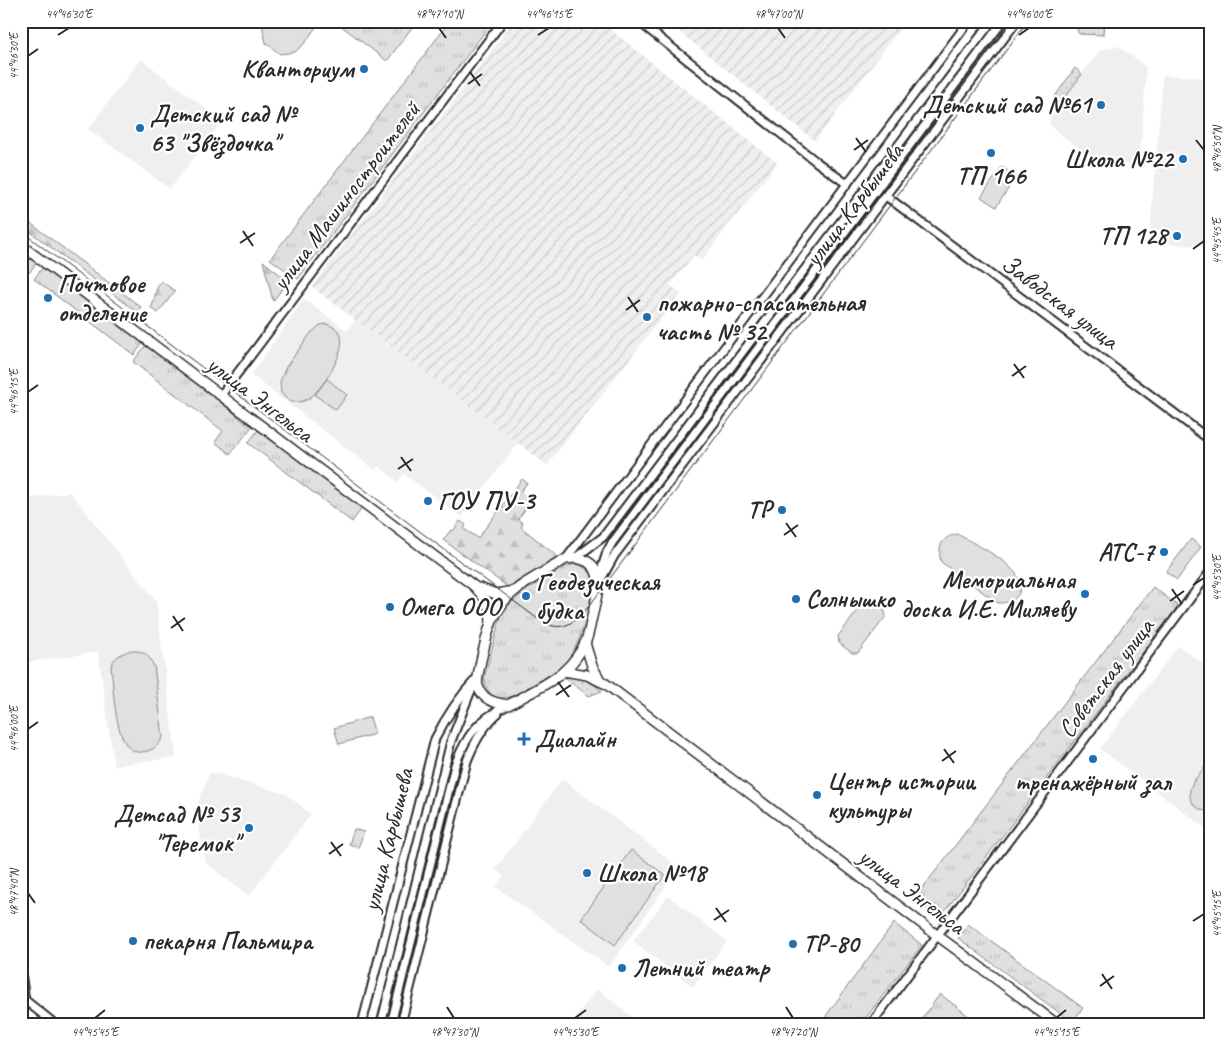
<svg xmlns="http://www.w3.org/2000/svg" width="1231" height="1045" font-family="Caveat,sans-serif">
	<defs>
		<pattern id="industrial-furrows" width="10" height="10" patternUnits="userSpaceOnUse" patternTransform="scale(1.25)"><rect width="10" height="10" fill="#efefef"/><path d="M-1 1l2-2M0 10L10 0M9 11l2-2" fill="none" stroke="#cdcdcd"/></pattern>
		<pattern id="grass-dots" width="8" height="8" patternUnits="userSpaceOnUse" patternTransform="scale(1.25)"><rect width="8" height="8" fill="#e0e0e0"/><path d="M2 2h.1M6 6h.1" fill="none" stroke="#c0c0c0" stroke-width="1.8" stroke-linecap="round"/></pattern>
		<pattern id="forest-firs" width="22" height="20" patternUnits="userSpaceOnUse" patternTransform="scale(1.25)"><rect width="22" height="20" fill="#e0e0e0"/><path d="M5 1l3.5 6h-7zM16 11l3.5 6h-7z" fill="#c0c0c0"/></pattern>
		<pattern id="park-tufts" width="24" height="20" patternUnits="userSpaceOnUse" patternTransform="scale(1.25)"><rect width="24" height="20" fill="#e0e0e0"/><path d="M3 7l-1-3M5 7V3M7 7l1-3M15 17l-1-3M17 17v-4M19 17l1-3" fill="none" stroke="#c0c0c0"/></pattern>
	</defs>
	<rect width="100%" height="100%" fill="#fff"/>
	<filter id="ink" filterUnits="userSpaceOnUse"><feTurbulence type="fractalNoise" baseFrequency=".02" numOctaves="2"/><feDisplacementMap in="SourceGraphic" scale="10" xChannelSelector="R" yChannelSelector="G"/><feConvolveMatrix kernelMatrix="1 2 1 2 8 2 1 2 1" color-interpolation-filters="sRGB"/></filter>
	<g filter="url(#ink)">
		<g fill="#efefef">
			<polygon points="1118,46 1146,67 1140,165 1096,161 1050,126 1050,116 1100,50"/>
			<polygon points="141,59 222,121 170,189 88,129"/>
			<polygon points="1163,75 1210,78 1210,247 1149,242"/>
			<polygon points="304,299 347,331 355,320 518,443 462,517 404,474 398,482 379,466 375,470 251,375"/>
			<polygon points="70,492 156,601 176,757 114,766 98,652 21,663 21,500"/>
			<polygon points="1178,646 1210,668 1210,827 1208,830 1100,749"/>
			<polygon points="210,772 286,794 311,814 249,896 206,863 195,810"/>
			<polygon points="562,779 679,867 609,967 496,887 504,876 495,870"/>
			<polygon points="668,896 727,941 693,987 633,941"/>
			<polygon points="597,989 598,989 641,1024 570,1024"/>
		</g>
		<g fill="url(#industrial-furrows)">
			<polygon points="514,21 600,21 777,163 702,260 694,255 670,285 681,293 547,465 312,287"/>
			<polygon points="666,21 906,21 815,141"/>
		</g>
		<g fill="url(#grass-dots)" stroke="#868686">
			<polygon points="1081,21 1104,21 1103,35 1079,34 1077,29"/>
			<polygon points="1075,68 1082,74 1060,104 1053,99"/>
			<polygon points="569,676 585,677 602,691 589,696 566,679 565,678"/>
		</g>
		<g fill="url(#forest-firs)" stroke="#868686">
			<polygon points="21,216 141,307 137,312 21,225"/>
			<polygon points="263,261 288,281 273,301"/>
			<path d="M161,281L175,291L158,313L151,308C156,298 154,290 161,281Z"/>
			<polygon points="522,479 527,483 520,492 532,500 518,519 523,524 521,527 558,557 508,587 443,540 451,530 453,531 460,521 466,525 464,529 478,538"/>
		</g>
		<g fill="url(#park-tufts)" stroke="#868686">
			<polygon points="335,21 406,21 413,26 387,61"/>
			<polygon points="450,21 493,21 298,279 270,259"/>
			<polygon points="21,250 37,262 29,273 21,267"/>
			<polygon points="43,267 143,343 134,355 34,279"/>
			<polygon points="146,345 208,391 251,428 230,454 215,442 223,431 133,362"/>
			<polygon points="258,430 362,508 352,522 248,443"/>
			<path d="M576,564C584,567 591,570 593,579C597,597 577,653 563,665C549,677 526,688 510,697C494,700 487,695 484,678L501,616L511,603L528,589L565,567Z"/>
			<polygon points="1153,587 1178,606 939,919 923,907 927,901 918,894"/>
			<polygon points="354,829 364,832 358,848 349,844"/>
			<polygon points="894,923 922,945 861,1024 820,1024"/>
			<polygon points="968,924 1083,1008 1072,1022 958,938"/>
			<polygon points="940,994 974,1020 972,1024 918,1024"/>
		</g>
		<g fill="#e0e0e0" stroke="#868686">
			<polygon points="264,21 320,21 305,43 295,52 280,54 266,43 262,25"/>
			<polygon points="1002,167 1016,177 996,207 981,197"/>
			<path d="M327,324C333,327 339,329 341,336C346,353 322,390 308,399C303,402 294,403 289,401C286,399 283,395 281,393L280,382L286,367L311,333L320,325Z"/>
			<polygon points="327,379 347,395 336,410 315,395"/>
			<path d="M957,534C974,544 1034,570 1018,595C1013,602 1006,603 998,603L941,562C937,546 942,537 957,534Z"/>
			<polygon points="1191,539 1201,547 1177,580 1166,572"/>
			<path d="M866,600C875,600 885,607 886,616L858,653H852L839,643L838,636Z"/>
			<path d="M131,650C145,652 147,653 154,666L163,737C158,746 153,751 142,752C113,756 114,686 111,666C115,656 121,654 131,650Z"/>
			<polygon points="370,717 375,734 339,744 334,728"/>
			<path d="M1210,761V811C1195,812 1185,798 1192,784C1197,776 1204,768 1210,761Z"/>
			<polygon points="631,850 665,875 615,945 581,919"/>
		</g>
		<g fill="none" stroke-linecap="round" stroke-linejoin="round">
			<defs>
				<g id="minor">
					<polyline points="638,21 818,163 847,184"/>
					<polyline points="886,196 1210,440"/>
					<polyline points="221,395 503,21"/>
					<polyline points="575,558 603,537 992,21"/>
					<polyline points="566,559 969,21"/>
					<polyline points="599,577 607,552 612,543 1003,21"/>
					<polyline points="599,583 614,556 1017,21"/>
					<polyline points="21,972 25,1001"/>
					<polyline points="21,997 55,1024"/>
					<path d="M362,1024L435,739C446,717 460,696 477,678"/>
					<polyline points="381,1024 451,741 470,693 474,686"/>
					<path d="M391,1024L455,765C467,734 478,720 508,705"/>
					<path d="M401,1024L467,761C474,743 484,725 498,713"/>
					<polyline points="871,1024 1210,572"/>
				</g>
				<g id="major">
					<path d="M21,245L474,586C486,599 491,605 491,624"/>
					<path d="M575,558C609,562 597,595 592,617C590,625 589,635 585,643C581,652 572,664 564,671C551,683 524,696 508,705C495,703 482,700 478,686C475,679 488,632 491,623C495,615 499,606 505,600C518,585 548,570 566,559Z"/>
					<polyline points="479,588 496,594 514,591"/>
					<polyline points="585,643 592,666 600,680"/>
					<polyline points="564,671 587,675 606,684 938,936 1057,1024"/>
				</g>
			</defs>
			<use href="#minor" stroke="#2b2b2b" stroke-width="11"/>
			<use href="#major" stroke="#2b2b2b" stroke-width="12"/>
			<use href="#minor" stroke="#fff" stroke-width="7"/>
			<use href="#major" stroke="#fff" stroke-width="9"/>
			<path stroke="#2b2b2b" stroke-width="1" d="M21,231L430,539L538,619C562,635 574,623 590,605L1028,21"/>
		</g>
	</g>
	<path fill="none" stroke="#2b2b2b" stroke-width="2" d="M439,28L446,38M778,28L785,38M58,35L69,28M538,35L549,28M1019,35L1029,28M28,56L38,49M470,72L480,86M468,84L482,74M856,138L866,152M1196,140L1204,150M854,150L868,140M243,231L253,246M240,243L255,233M1193,249L1204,241M628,297L638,312M626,310L640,300M1014,364L1024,378M1012,376L1026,366M28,392L38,385M401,457L411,471M398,469L413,459M786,523L796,537M784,535L798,525M1193,585L1204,578M1172,589L1182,604M1170,601L1184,591M173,616L183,631M171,628L185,618M558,682L569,697M556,695L571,685M28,729L38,722M944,749L954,763M942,761L956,751M331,842L341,856M329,854L343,844M28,893L35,903M716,908L726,922M714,920L729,910M1193,921L1204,914M1102,974L1112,989M1100,986L1114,976M447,1007L454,1018M786,1007L793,1018M95,1018L105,1010M575,1018L586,1010M1056,1018L1066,1010"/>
	<g fill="#1f6fb2" stroke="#fff" stroke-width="2">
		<circle cx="364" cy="69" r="5"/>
		<circle cx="1101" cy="105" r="5"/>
		<circle cx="140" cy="128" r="5"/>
		<circle cx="991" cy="153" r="5"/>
		<circle cx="1183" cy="159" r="5"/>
		<circle cx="1177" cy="236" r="5"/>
		<circle cx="48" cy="298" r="5"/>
		<circle cx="647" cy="317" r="5"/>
		<circle cx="428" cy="501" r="5"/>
		<circle cx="782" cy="510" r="5"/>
		<circle cx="1164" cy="552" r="5"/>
		<circle cx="1085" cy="594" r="5"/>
		<circle cx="526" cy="596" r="5"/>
		<circle cx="796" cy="599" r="5"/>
		<circle cx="390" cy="607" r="5"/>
		<path d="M521.5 731.5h5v5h5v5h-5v5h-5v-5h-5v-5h5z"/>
		<circle cx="1093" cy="759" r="5"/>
		<circle cx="817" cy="795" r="5"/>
		<circle cx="249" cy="828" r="5"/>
		<circle cx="587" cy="873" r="5"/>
		<circle cx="133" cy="941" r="5"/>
		<circle cx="793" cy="944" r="5"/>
		<circle cx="622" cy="968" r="5"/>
	</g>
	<g text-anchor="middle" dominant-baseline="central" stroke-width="4.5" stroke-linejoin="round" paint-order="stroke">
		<g font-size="25" font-weight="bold" fill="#2b2b2b" stroke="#fff" text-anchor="start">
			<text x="354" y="69" text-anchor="end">Кванториум</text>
			<text x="1091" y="105" text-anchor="end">Детский сад №61</text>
			<text x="150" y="114">Детский сад №<tspan x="150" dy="29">63 "Звёздочка"</tspan></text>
			<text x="1173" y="159" text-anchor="end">Школа №22</text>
			<text x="991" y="176" text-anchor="middle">ТП 166</text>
			<text x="1167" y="236" text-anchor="end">ТП 128</text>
			<text x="58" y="284">Почтовое<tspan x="58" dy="29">отделение</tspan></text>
			<text x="657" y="303">пожарно-спасательная<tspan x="657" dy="29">часть № 32</tspan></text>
			<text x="438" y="501">ГОУ ПУ-3</text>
			<text x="772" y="510" text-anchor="end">ТР</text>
			<text x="1154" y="552" text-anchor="end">АТС-7</text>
			<text x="1075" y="580" text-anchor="end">Мемориальная<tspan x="1075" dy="29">доска И.Е. Миляеву</tspan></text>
			<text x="536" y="582">Геодезическая<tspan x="536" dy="29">будка</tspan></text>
			<text x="806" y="599">Солнышко</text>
			<text x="400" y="607">Омега ООО</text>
			<text x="535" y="739">Диалайн</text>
			<text x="827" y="781">Центр истории<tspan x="827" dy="29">культуры</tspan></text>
			<text x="1093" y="782" text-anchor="middle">тренажёрный зал</text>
			<text x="239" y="814" text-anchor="end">Детсад № 53<tspan x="239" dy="29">"Теремок"</tspan></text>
			<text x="597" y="873">Школа №18</text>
			<text x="143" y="941">пекарня Пальмира</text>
			<text x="803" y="944">ТР-80</text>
			<text x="632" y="968">Летний театр</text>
		</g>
		<g font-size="25" fill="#2b2b2b" stroke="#fff">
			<text transform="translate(346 196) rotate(-53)">улица Машиностроителей</text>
			<text transform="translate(854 205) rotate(-53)">улица Карбышева</text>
			<text transform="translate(1060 302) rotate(37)">Заводская улица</text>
			<text transform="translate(260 399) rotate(37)">улица Энгельса</text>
			<text transform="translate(1106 678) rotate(-53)">Советская улица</text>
			<text transform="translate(388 840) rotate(-76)">улица Карбышева</text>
			<text transform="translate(912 891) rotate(37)">улица Энгельса</text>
		</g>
	</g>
	<rect width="1231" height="1045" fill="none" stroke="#fff" stroke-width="55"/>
	<rect x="28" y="28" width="1176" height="990" fill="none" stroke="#2b2b2b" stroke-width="2"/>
	<g font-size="12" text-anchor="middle" fill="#2b2b2b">
		<text x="69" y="18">44°46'30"E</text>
		<text x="439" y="18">48°47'10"N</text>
		<text x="549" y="18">44°46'15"E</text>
		<text x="778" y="18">48°47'00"N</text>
		<text x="1029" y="18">44°46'00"E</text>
		<text transform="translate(14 56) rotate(-90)" y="4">44°46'30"E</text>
		<text transform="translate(1217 150) rotate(-90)" y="4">48°46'50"N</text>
		<text transform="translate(1217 241) rotate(-90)" y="4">44°45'45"E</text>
		<text transform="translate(14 392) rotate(-90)" y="4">44°46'15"E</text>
		<text transform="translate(1217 578) rotate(-90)" y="4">44°45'30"E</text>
		<text transform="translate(14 729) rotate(-90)" y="4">44°46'00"E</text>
		<text transform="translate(14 893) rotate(-90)" y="4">48°47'40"N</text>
		<text transform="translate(1217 914) rotate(-90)" y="4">44°45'15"E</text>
		<text x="95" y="1036">44°45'45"E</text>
		<text x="454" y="1036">48°47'30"N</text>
		<text x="575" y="1036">44°45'30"E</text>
		<text x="793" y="1036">48°47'20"N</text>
		<text x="1056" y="1036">44°45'15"E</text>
	</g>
</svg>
